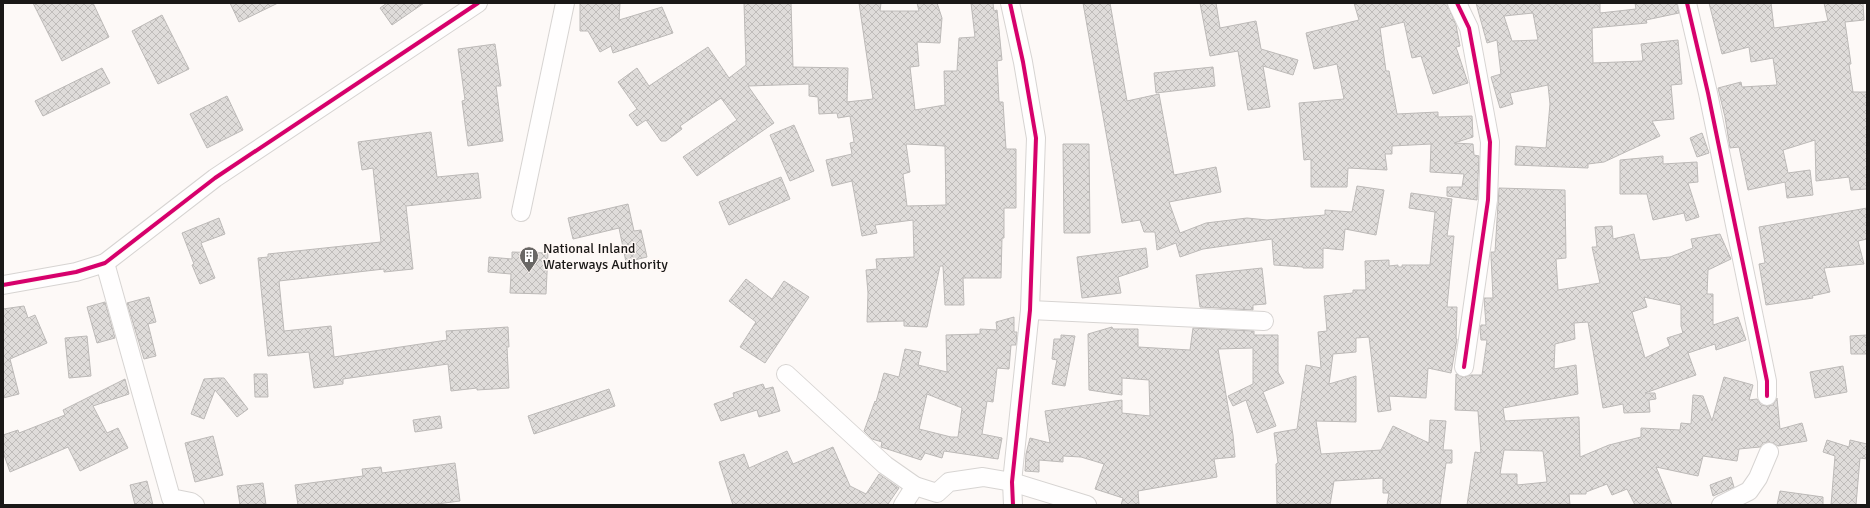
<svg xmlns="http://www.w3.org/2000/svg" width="1870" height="508" font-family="Signika,sans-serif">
	<defs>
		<pattern id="building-cross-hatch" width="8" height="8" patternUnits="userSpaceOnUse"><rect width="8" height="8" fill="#dfdcda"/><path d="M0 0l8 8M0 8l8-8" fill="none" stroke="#bfbcba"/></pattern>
	</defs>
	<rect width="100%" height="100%" fill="#fdf9f7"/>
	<g fill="url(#building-cross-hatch)" stroke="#bdbab8" fill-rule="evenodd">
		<polygon points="33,3 93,3 109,37 62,61"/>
		<polygon points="230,3 278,3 239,22"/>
		<polygon points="387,3 424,3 392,25 380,8"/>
		<polygon points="580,3 620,3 619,20 662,7 673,33 613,53 611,46 600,52 588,31 580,31"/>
		<path d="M744,3H791L793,67L848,68L847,102L873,99L859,3H881L880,11H919L917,3H937L942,18L940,43L917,42L919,66L910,67L915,110L945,105L944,71H957L959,38L975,37L971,3H993L994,11L997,10L1002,60L997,61L999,102H1003L1006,149H1016V208H1004V238H1002L1001,278H963L964,305H945L943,266H940L927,327L904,326V321L867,322L868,293L866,270L877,269L876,259L914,257L913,220L875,225L877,233L862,236L852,181L832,186L826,160L852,154L850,143L854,142L850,116L838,118L837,113L819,114L818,97L809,96V84L748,86L774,123L697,176L683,157L737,120L721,98L680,126L682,129L666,141H661L646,120L637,126L629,115L637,109L618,82L637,68L649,86L708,47L729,78L746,65ZM906,144L945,146L946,205L907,206L903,174L910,172Z"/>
		<polygon points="1083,3 1110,3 1127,101 1159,94 1174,175 1216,167 1221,192 1169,202 1180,233 1206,223 1247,218 1267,220 1325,215 1325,210 1352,212 1357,186 1384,190 1376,235 1345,229 1343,250 1323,248 1323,268 1303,268 1303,267 1274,265 1272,239 1203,249 1180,257 1176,243 1157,250 1155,232 1144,232 1140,220 1122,223"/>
		<polygon points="1200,3 1216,3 1220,28 1256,21 1261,49 1298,60 1293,75 1263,66 1270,107 1248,110 1238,51 1210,56"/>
		<polygon points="1354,3 1447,3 1456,25 1460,46 1456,47 1468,83 1433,94 1421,56 1412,58 1404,22 1380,28 1386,71 1389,71 1397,114 1438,112 1438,117 1472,116 1473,137 1454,143 1473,144 1474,155 1479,156 1477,200 1447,196 1447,187 1462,187 1464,174 1430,172 1431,144 1392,146 1392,154 1385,154 1387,170 1348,168 1347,187 1311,187 1311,159 1304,160 1299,103 1344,99 1337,64 1314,69 1306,33 1359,20"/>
		<path d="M1476,3H1600V13L1636,9L1635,3H1677L1679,13L1646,20L1647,23L1592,28L1593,63L1643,61L1641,44L1678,40L1682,84L1671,85L1674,119L1652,121L1660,136L1604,162L1588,164V168L1515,165L1516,146L1546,148L1550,104L1548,85L1510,93L1513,104L1500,108L1491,77L1501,74L1497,40L1487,43ZM1533,13L1538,40L1512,41L1504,16Z"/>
		<polygon points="1709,3 1771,3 1774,28 1828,21 1824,3 1863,3 1864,20 1845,22 1851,64 1849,64 1853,92 1867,92 1867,189 1851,190 1849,177 1816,181 1815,140 1783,150 1788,173 1810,170 1813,195 1787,198 1785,182 1748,190 1739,147 1730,148 1725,117 1718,88 1741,82 1742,87 1777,85 1773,58 1751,62 1749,47 1722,54"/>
		<polygon points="162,15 189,69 158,84 132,31"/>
		<polygon points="495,44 501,86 496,86 503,141 468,146 462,101 465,100 458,49"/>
		<polygon points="1213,67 1215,86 1156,93 1154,73"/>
		<polygon points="102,68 110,83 43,116 35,101"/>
		<polygon points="227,96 243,130 207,148 190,114"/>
		<polygon points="794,125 814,171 790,181 770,135"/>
		<polygon points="431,132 437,177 478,173 481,198 406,206 413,269 384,272 384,269 279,281 284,331 331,326 334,357 447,340 446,331 508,327 509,347 507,347 509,388 477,390 477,388 451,391 448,364 343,379 343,384 314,388 309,352 268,356 258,258 268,257 268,254 381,242 373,168 362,170 358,142"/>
		<polygon points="1702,133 1709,153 1697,157 1690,138"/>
		<polygon points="1063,144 1089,144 1090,233 1064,233"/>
		<polygon points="1663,156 1663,164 1697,162 1698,182 1688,183 1699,217 1686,221 1684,213 1653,220 1647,194 1620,194 1620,160"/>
		<polygon points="781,177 790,199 729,225 719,202"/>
		<path d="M1499,188L1565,190L1566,258L1556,259L1558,290L1600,283L1592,247H1597L1595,227L1612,226L1613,239L1634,234L1640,260L1670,257L1693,248L1691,239L1720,234L1731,259L1708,270L1707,294H1713V325L1738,317L1746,340L1716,350L1715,344L1688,353L1696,375L1645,393H1655L1656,399L1649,400L1650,412L1624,413L1623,404L1603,408L1588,322L1574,323L1575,339L1555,344L1554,369L1576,365L1578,394L1503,408L1505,421L1579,417L1580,457L1609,445L1641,437V428L1680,430L1681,423L1691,424L1693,395L1703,396L1712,421L1724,377L1753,385L1749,400L1757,399L1761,405L1767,406L1773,405L1777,398L1780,429L1802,423L1807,441L1778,446L1773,443L1768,442L1763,443L1760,447L1739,449L1737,461L1703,456L1698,476L1656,467L1672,505H1635L1627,489L1612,495L1607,484L1586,492V494H1569L1570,505H1467L1475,452L1481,453L1478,411L1455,410L1456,374L1463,377L1471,375H1482L1487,340H1481L1480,329L1481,325H1486L1484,298H1493L1491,256V252H1495ZM1644,297L1681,305V326L1683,333L1667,338L1670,346L1645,358L1632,312L1647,307ZM1504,450L1543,451L1547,482L1517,485V474H1500Z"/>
		<polygon points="1411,193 1452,199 1447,236 1454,236 1447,307 1457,307 1456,339 1457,339 1451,373 1428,368 1426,398 1389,396 1391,410 1378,412 1369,337 1356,338 1356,352 1333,354 1329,384 1356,376 1356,422 1316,421 1321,454 1381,450 1393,426 1429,443 1430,420 1446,421 1443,450 1452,450 1452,463 1446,463 1440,505 1387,505 1389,493 1383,493 1383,478 1334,481 1330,505 1277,505 1276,464 1278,463 1274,433 1297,429 1306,365 1321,368 1318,332 1327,331 1324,296 1353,293 1353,290 1366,290 1365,261 1389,260 1389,266 1398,265 1398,267 1402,267 1402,265 1430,265 1435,212 1409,208"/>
		<polygon points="628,204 634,231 641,230 647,257 626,262 619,228 573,239 568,218"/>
		<polygon points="1867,208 1867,239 1858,241 1864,264 1824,268 1830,292 1812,296 1813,298 1766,305 1759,264 1765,263 1759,227"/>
		<polygon points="219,218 225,234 201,243 215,278 200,284 192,265 194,264 182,233"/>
		<polygon points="1146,248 1148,267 1118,277 1121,293 1082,298 1077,257"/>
		<polygon points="512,252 548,253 546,294 510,293 511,274 488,272 489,257 512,259"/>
		<polygon points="1262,268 1266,304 1253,305 1253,310 1200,307 1196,275"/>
		<polygon points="746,279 772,299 784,281 809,297 765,363 740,347 756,322 729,301"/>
		<polygon points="149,297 156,322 148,324 156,356 144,359 127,303"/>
		<polygon points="105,302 115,338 97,343 87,307"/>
		<polygon points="24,306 28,318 35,315 47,343 10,359 19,394 3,398 3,309"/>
		<path d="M1014,317V332H1017L1016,345H1011L1009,369L997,368L993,402L987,401L982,434L1002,438L998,459L944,451L942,458L925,453L921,460L881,447L882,442L872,439L864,431L875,401L876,402L884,373L899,377L905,349L921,352L918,365L947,372L946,335L980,334V329L997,330L996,322ZM927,394L962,408L958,437H951L919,429Z"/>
		<polygon points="1112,327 1113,329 1138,329 1138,347 1190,350 1193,328 1254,331 1254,335 1278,335 1278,372 1284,383 1263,392 1276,426 1257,433 1246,400 1233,406 1228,396 1253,384 1253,348 1218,349 1233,435 1235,457 1214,459 1217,477 1138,491 1139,505 1121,505 1123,498 1095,489 1104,464 1081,457 1063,456 1063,462 1039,460 1039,472 1025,471 1026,454 1030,438 1050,443 1045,411 1122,400 1122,413 1150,416 1149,380 1122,378 1122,395 1089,390 1088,334"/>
		<polygon points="1061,335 1075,336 1065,386 1052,384 1057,360 1052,359 1054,339 1061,339"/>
		<polygon points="1867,335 1867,354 1851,354 1850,336"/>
		<polygon points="87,336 91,376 69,378 65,338"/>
		<polygon points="1843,366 1847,392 1815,398 1810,372"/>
		<polygon points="254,374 267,374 268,397 255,397"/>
		<polygon points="218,378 224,378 248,409 237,417 215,390 204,419 191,414 204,379"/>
		<polygon points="125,379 129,394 93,406 107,433 118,428 128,448 80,471 68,447 10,472 3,452 3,435 18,430 19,433 65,415 63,410"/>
		<polygon points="763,384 765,389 773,387 780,411 759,417 757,410 721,421 714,404 734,397 733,393"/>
		<polygon points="609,389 615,406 534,434 528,416"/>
		<polygon points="440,416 442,428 415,432 413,420"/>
		<polygon points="213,436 223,475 195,482 185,443"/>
		<polygon points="1827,440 1849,447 1850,440 1867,444 1867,459 1860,458 1856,505 1831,505 1835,456 1823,452"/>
		<polygon points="833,447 850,486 866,494 879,474 899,488 888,504 892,505 733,505 719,462 744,454 749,468 787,451 793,464"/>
		<polygon points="455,463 460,501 429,505 298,505 295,485 363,476 362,469 381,467 382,473"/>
		<polygon points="1731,477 1734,487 1713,496 1710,485"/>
		<polygon points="147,481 153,505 135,505 130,485"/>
		<polygon points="263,483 266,505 240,505 237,486"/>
		<polygon points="1780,491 1823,497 1823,505 1777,505"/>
	</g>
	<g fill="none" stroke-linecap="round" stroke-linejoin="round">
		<defs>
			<g id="minor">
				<polyline points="1010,3 1023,62 1036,138 1030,310 1012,482 1013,505"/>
				<polyline points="1457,3 1469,28 1490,142 1488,200 1464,367"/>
				<polyline points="1687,3 1708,93 1767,381 1767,396"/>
				<polyline points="521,212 565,3"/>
				<polyline points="105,263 171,498 191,502 195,505"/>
				<polyline points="3,285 76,272 105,263 215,178 478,3"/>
				<polyline points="1030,310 1264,321"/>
				<polyline points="786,374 885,465 915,486 937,493 949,482 983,477 1012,482 1087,505"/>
				<polyline points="903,505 915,486"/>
				<polyline points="1721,505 1749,491 1758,478 1769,452"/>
			</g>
		</defs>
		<use href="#minor" stroke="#d7d4d2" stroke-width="20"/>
		<use href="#minor" stroke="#fffefe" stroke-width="18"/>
		<defs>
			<g id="cycleway">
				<polyline points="1010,3 1023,62 1036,138 1030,310 1012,482 1013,505"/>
				<polyline points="1457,3 1469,28 1490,142 1488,200 1464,367"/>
				<polyline points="1687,3 1708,93 1767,381 1767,396"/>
				<polyline points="3,285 76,272 105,263 215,178 478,3"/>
			</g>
		</defs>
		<use href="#cycleway" stroke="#fff8f5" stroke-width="6"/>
		<use href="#cycleway" stroke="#d6006c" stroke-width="4"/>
	</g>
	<defs>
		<symbol id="building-pin" viewBox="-11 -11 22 30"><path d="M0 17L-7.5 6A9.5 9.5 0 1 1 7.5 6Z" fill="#696765" stroke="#fff8f5"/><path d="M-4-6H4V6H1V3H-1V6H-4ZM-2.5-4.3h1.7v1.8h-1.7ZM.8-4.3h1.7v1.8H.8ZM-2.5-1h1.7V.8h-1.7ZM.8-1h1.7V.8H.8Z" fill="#fff"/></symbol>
	</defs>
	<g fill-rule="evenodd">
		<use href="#building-pin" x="518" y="245" width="22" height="30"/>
	</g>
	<g text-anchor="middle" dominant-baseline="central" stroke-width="3" stroke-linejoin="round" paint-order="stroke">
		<g font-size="14" fill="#1a1817" stroke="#fff8f5" text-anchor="start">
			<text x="543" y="248">National Inland<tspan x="543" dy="16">Waterways Authority</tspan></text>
		</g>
	</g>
	<rect width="1870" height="508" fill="none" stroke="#1a1817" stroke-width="8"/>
</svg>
